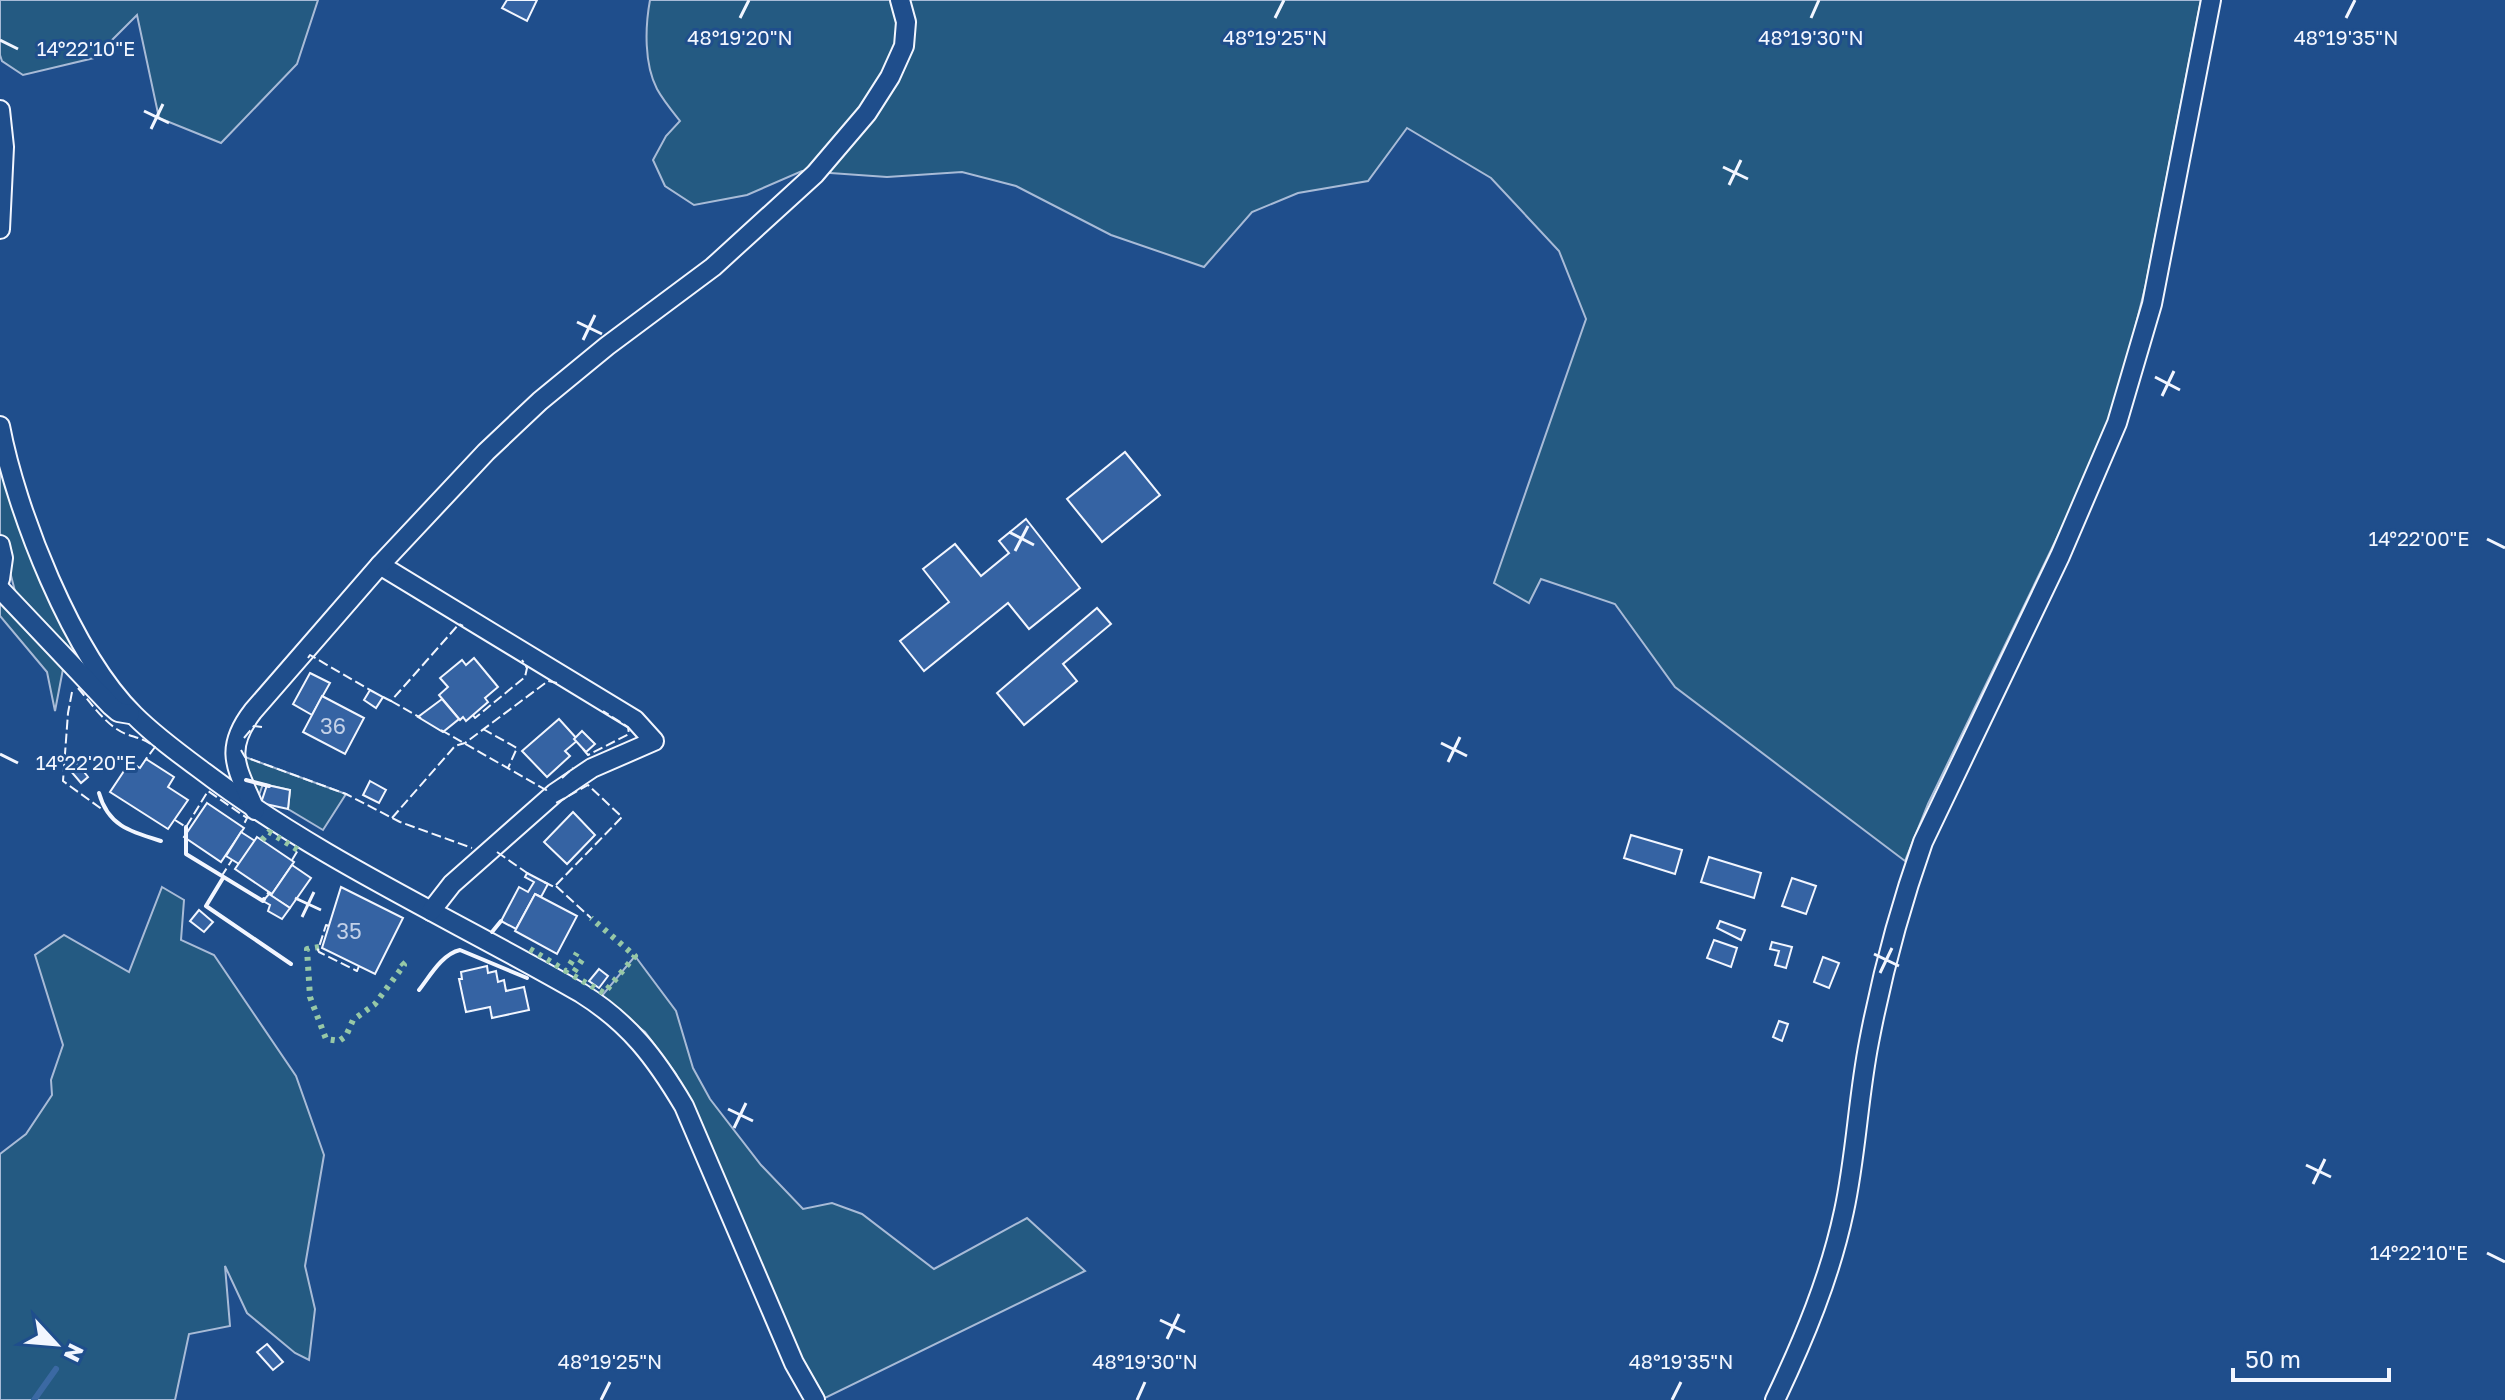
<svg xmlns="http://www.w3.org/2000/svg" width="2505" height="1400" font-family="'Golos Text',sans-serif">
	<rect width="100%" height="100%" fill="#1f4e8c"/>
	<g fill="#245a82" stroke="#a8bbd7" stroke-width="2">
		<polygon points="0,0 318,0 297,64 221,143 159,118 137,15 94,58 23,75 2,61 0,55"/>
		<path d="M650,0H2201L2146,284L2119,392L2084,482L1928,804L1905,861L1675,687L1615,604L1541,579L1529,603L1494,583L1586,319L1559,251L1491,178L1407,128L1368,181L1298,193L1252,212L1204,267L1111,235L1016,186L962,172L887,177L802,171L747,195L694,205L665,186L653,160L666,136L680,121C672,111 663,100 657,89C644,64 645,27 650,0Z"/>
		<path d="M0,466C23,550 61,627 109,699L17,599L0,533Z"/>
		<polygon points="0,601 63,669 55,711 47,672 0,616"/>
		<polygon points="245,757 346,794 323,830 288,809 290,790 263,784 258,798 244,771"/>
		<polygon points="162,887 184,900 181,940 214,955 296,1076 324,1155 305,1266 315,1309 309,1360 295,1353 247,1313 225,1266 230,1326 189,1334 175,1400 0,1400 0,1154 26,1134 52,1095 51,1080 63,1045 35,955 64,935 129,972"/>
		<polygon points="635,956 676,1011 693,1068 710,1099 761,1165 803,1209 832,1203 862,1214 934,1269 1027,1218 1085,1271 825,1398 788,1334 676,1074 645,1032 600,998"/>
	</g>
	<g fill="none" stroke-linecap="round" stroke-linejoin="round">
		<polyline stroke="#3b69a3" stroke-width="6" points="34,1400 56,1369"/>
	</g>
	<g fill="#3563a3" stroke="#f2f6ff" stroke-width="2">
		<polygon points="507,0 537,0 527,21 502,8"/>
		<polygon points="1125,452 1160,495 1102,542 1067,499"/>
		<polygon points="1026,519 1080,588 1029,629 1008,603 924,671 900,641 949,602 923,569 955,544 981,576 1009,553 999,541"/>
		<polygon points="1097,608 1111,624 1063,664 1077,681 1024,725 997,693"/>
		<polygon points="474,658 498,687 485,698 488,702 466,721 463,717 460,720 439,695 448,687 440,678 462,660 466,665"/>
		<polygon points="310,673 330,683 312,715 293,704"/>
		<polygon points="370,690 383,697 376,708 364,700"/>
		<polygon points="322,696 364,718 345,754 303,732"/>
		<polygon points="442,699 459,719 443,732 418,717"/>
		<polygon points="559,719 578,740 565,751 570,756 547,777 522,751"/>
		<polygon points="582,731 595,744 586,752 574,739"/>
		<polygon points="146,759 174,777 168,787 188,800 168,829 110,792 130,762 140,768"/>
		<polygon points="77,763 88,777 81,783 69,769"/>
		<polygon points="370,781 386,790 379,803 363,795"/>
		<polygon points="267,785 290,790 288,809 261,803"/>
		<polygon points="207,803 244,828 221,862 184,837"/>
		<polygon points="573,812 595,835 567,864 544,842"/>
		<polygon points="241,832 255,841 239,864 226,856"/>
		<polygon points="1631,835 1682,850 1675,874 1624,858"/>
		<polygon points="257,837 294,862 272,894 235,869"/>
		<polygon points="1709,857 1761,873 1754,898 1701,882"/>
		<polygon points="292,865 311,878 290,908 267,893 272,894"/>
		<polygon points="527,873 548,884 541,897 535,894 516,929 501,921 519,887 528,892 534,882 525,877"/>
		<polygon points="1792,878 1816,886 1806,914 1782,906"/>
		<polygon points="341,887 403,918 375,974 322,948"/>
		<polygon points="269,894 290,908 282,919 268,911 270,905 263,901"/>
		<polygon points="535,894 577,916 557,954 515,931"/>
		<polygon points="199,910 213,922 204,932 190,921"/>
		<polygon points="1720,921 1745,930 1741,940 1717,928"/>
		<polygon points="1714,940 1737,948 1731,967 1707,958"/>
		<polygon points="1772,942 1792,947 1786,968 1775,965 1779,951 1770,949"/>
		<polygon points="1823,957 1839,963 1829,988 1814,982"/>
		<polygon points="487,966 488,973 496,971 498,982 504,980 506,991 524,987 529,1010 492,1018 490,1007 466,1012 459,979 462,979 461,972"/>
		<polygon points="599,969 608,976 599,988 589,981"/>
		<polygon points="1779,1021 1788,1024 1782,1041 1773,1037"/>
		<polygon points="267,1344 283,1362 273,1370 257,1352"/>
	</g>
	<g fill="none" stroke-linecap="round" stroke-linejoin="round">
		<defs>
			<g id="street">
				<polyline points="0,110 4,147 0,229"/>
				<path d="M0,426C16,511 72,654 134,715C154,735 177,752 200,769C318,859 453,919 581,993C629,1023 655,1057 684,1106L794,1363L815,1400"/>
				<polyline points="0,545 3,558 0,579"/>
				<polyline points="380,565 635,720 654,741 592,768 555,793 452,884 431,911"/>
				<polyline points="0,589 111,706 118,712 130,714"/>
				<path d="M255,810C238,769 222,751 253,711L380,565L486,452L540,401L607,346L713,267L815,174L867,113L890,77L904,46L906,22L900,0"/>
				<path d="M1775,1400C1804,1339 1830,1277 1844,1211C1856,1156 1858,1098 1869,1042C1882,974 1900,907 1923,842L2060,556L2117,423L2152,304L2211,0"/>
			</g>
		</defs>
		<use href="#street" stroke="#f2f6ff" stroke-width="22"/>
		<use href="#street" stroke="#1f4e8c" stroke-width="18"/>
		<g stroke="#97c8a6" stroke-width="6" stroke-dasharray="4 6" stroke-linecap="butt">
			<polyline points="262,840 269,832 298,850"/>
			<polyline points="319,947 307,949 310,997 326,1039 339,1041 346,1036 353,1020 375,1004 404,965 400,961"/>
			<polyline points="530,949 566,971 577,953"/>
			<polyline points="582,960 572,975 604,993 635,956 591,918"/>
		</g>
		<g stroke="#f2f6ff" stroke-width="2" stroke-dasharray="10 4" stroke-linecap="butt">
			<polyline points="308,658 310,655 370,690"/>
			<path d="M78,688C91,703 106,726 126,734C137,738 145,739 155,747L146,759"/>
			<polyline points="72,692 68,713 63,781 103,810"/>
			<polyline points="383,697 391,701 459,624 463,626"/>
			<polyline points="391,701 421,718"/>
			<polyline points="473,715 475,718 525,677 527,668 522,660"/>
			<polyline points="483,729 517,748 508,768"/>
			<polyline points="441,730 546,790 549,788"/>
			<polyline points="244,738 254,726 262,727"/>
			<polyline points="583,749 588,755 629,734 628,727 603,711"/>
			<polyline points="241,750 245,757 346,794 400,822 472,848"/>
			<polyline points="562,778 573,768"/>
			<polyline points="392,818 455,746 465,743 548,681 557,683"/>
			<polyline points="175,820 186,827 208,791 247,818 243,826"/>
			<polyline points="497,852 530,875"/>
			<polyline points="292,860 298,850"/>
			<polyline points="221,877 232,860"/>
			<polyline points="544,882 554,887 622,817 588,785 556,803"/>
			<polyline points="556,886 591,918"/>
			<polyline points="329,926 326,925 318,950 319,952 357,971 359,966"/>
		</g>
		<g stroke="#f2f6ff" stroke-width="4">
			<polyline points="246,780 269,786"/>
			<path d="M99,793C108,826 131,832 161,841"/>
			<polyline points="186,827 186,854 263,901 264,899"/>
			<polyline points="223,878 206,906 291,964"/>
			<polyline points="492,932 501,921"/>
			<path d="M419,990C430,976 442,954 460,950L527,978"/>
		</g>
	</g>
	<path fill="none" stroke="#f2f6ff" stroke-width="3" d="M740,18L749,0M1275,18L1284,0M1811,18L1819,0M2346,18L2355,0M0,40L18,49M144,111L169,123M151,129L163,104M1723,167L1748,179M1729,185L1741,160M577,322L602,334M583,340L595,315M2155,377L2180,390M2162,396L2174,371M1009,532L1034,545M2487,539L2505,548M1015,551L1028,526M1441,743L1467,756M0,754L18,763M1448,762L1460,737M295,898L321,910M302,917L314,892M1874,954L1899,966M1880,973L1892,948M728,1109L753,1121M734,1128L746,1103M2306,1165L2331,1177M2313,1184L2325,1159M2487,1253L2505,1262M1160,1320L1185,1332M1167,1339L1179,1314M601,1400L610,1382M1137,1400L1145,1382M1672,1400L1681,1382"/>
	<g text-anchor="middle" dominant-baseline="central" stroke-width="6" stroke-linejoin="round" paint-order="stroke">
		<g font-size="22" fill="#c3d1e8">
			<text x="333" y="725">36</text>
			<text x="349" y="930">35</text>
		</g>
	</g>
	<g font-size="20" text-anchor="middle" fill="#f2f6ff" stroke="#1f4e8c" stroke-width="6" stroke-linejoin="round" paint-order="stroke">
		<text x="740" y="45">48°19'20"N</text>
		<text x="1275" y="45">48°19'25"N</text>
		<text x="1811" y="45">48°19'30"N</text>
		<text x="2346" y="45">48°19'35"N</text>
		<text x="86" y="56">14°22'10"E</text>
		<text x="2419" y="546">14°22'00"E</text>
		<text x="86" y="770">14°22'20"E</text>
		<text x="2419" y="1260">14°22'10"E</text>
		<text x="610" y="1369">48°19'25"N</text>
		<text x="1145" y="1369">48°19'30"N</text>
		<text x="1681" y="1369">48°19'35"N</text>
	</g>
	<g transform="translate(56 1344) rotate(116)" stroke="#1f4e8c" stroke-width="6" paint-order="stroke">
	<path d="M0-6L14 30L0 20L-14 30Z" fill="#f2f6ff"/>
	<text y="-12" font-size="22" font-weight="bold" text-anchor="middle" fill="#f2f6ff">N</text>
	</g>
	<path d="M2233 1368v12h156v-12" fill="none" stroke="#f2f6ff" stroke-width="4"/>
	<text x="2245" y="1368" font-size="24" fill="#f2f6ff" stroke="#1f4e8c" stroke-width="6" paint-order="stroke">50 m</text>
</svg>
